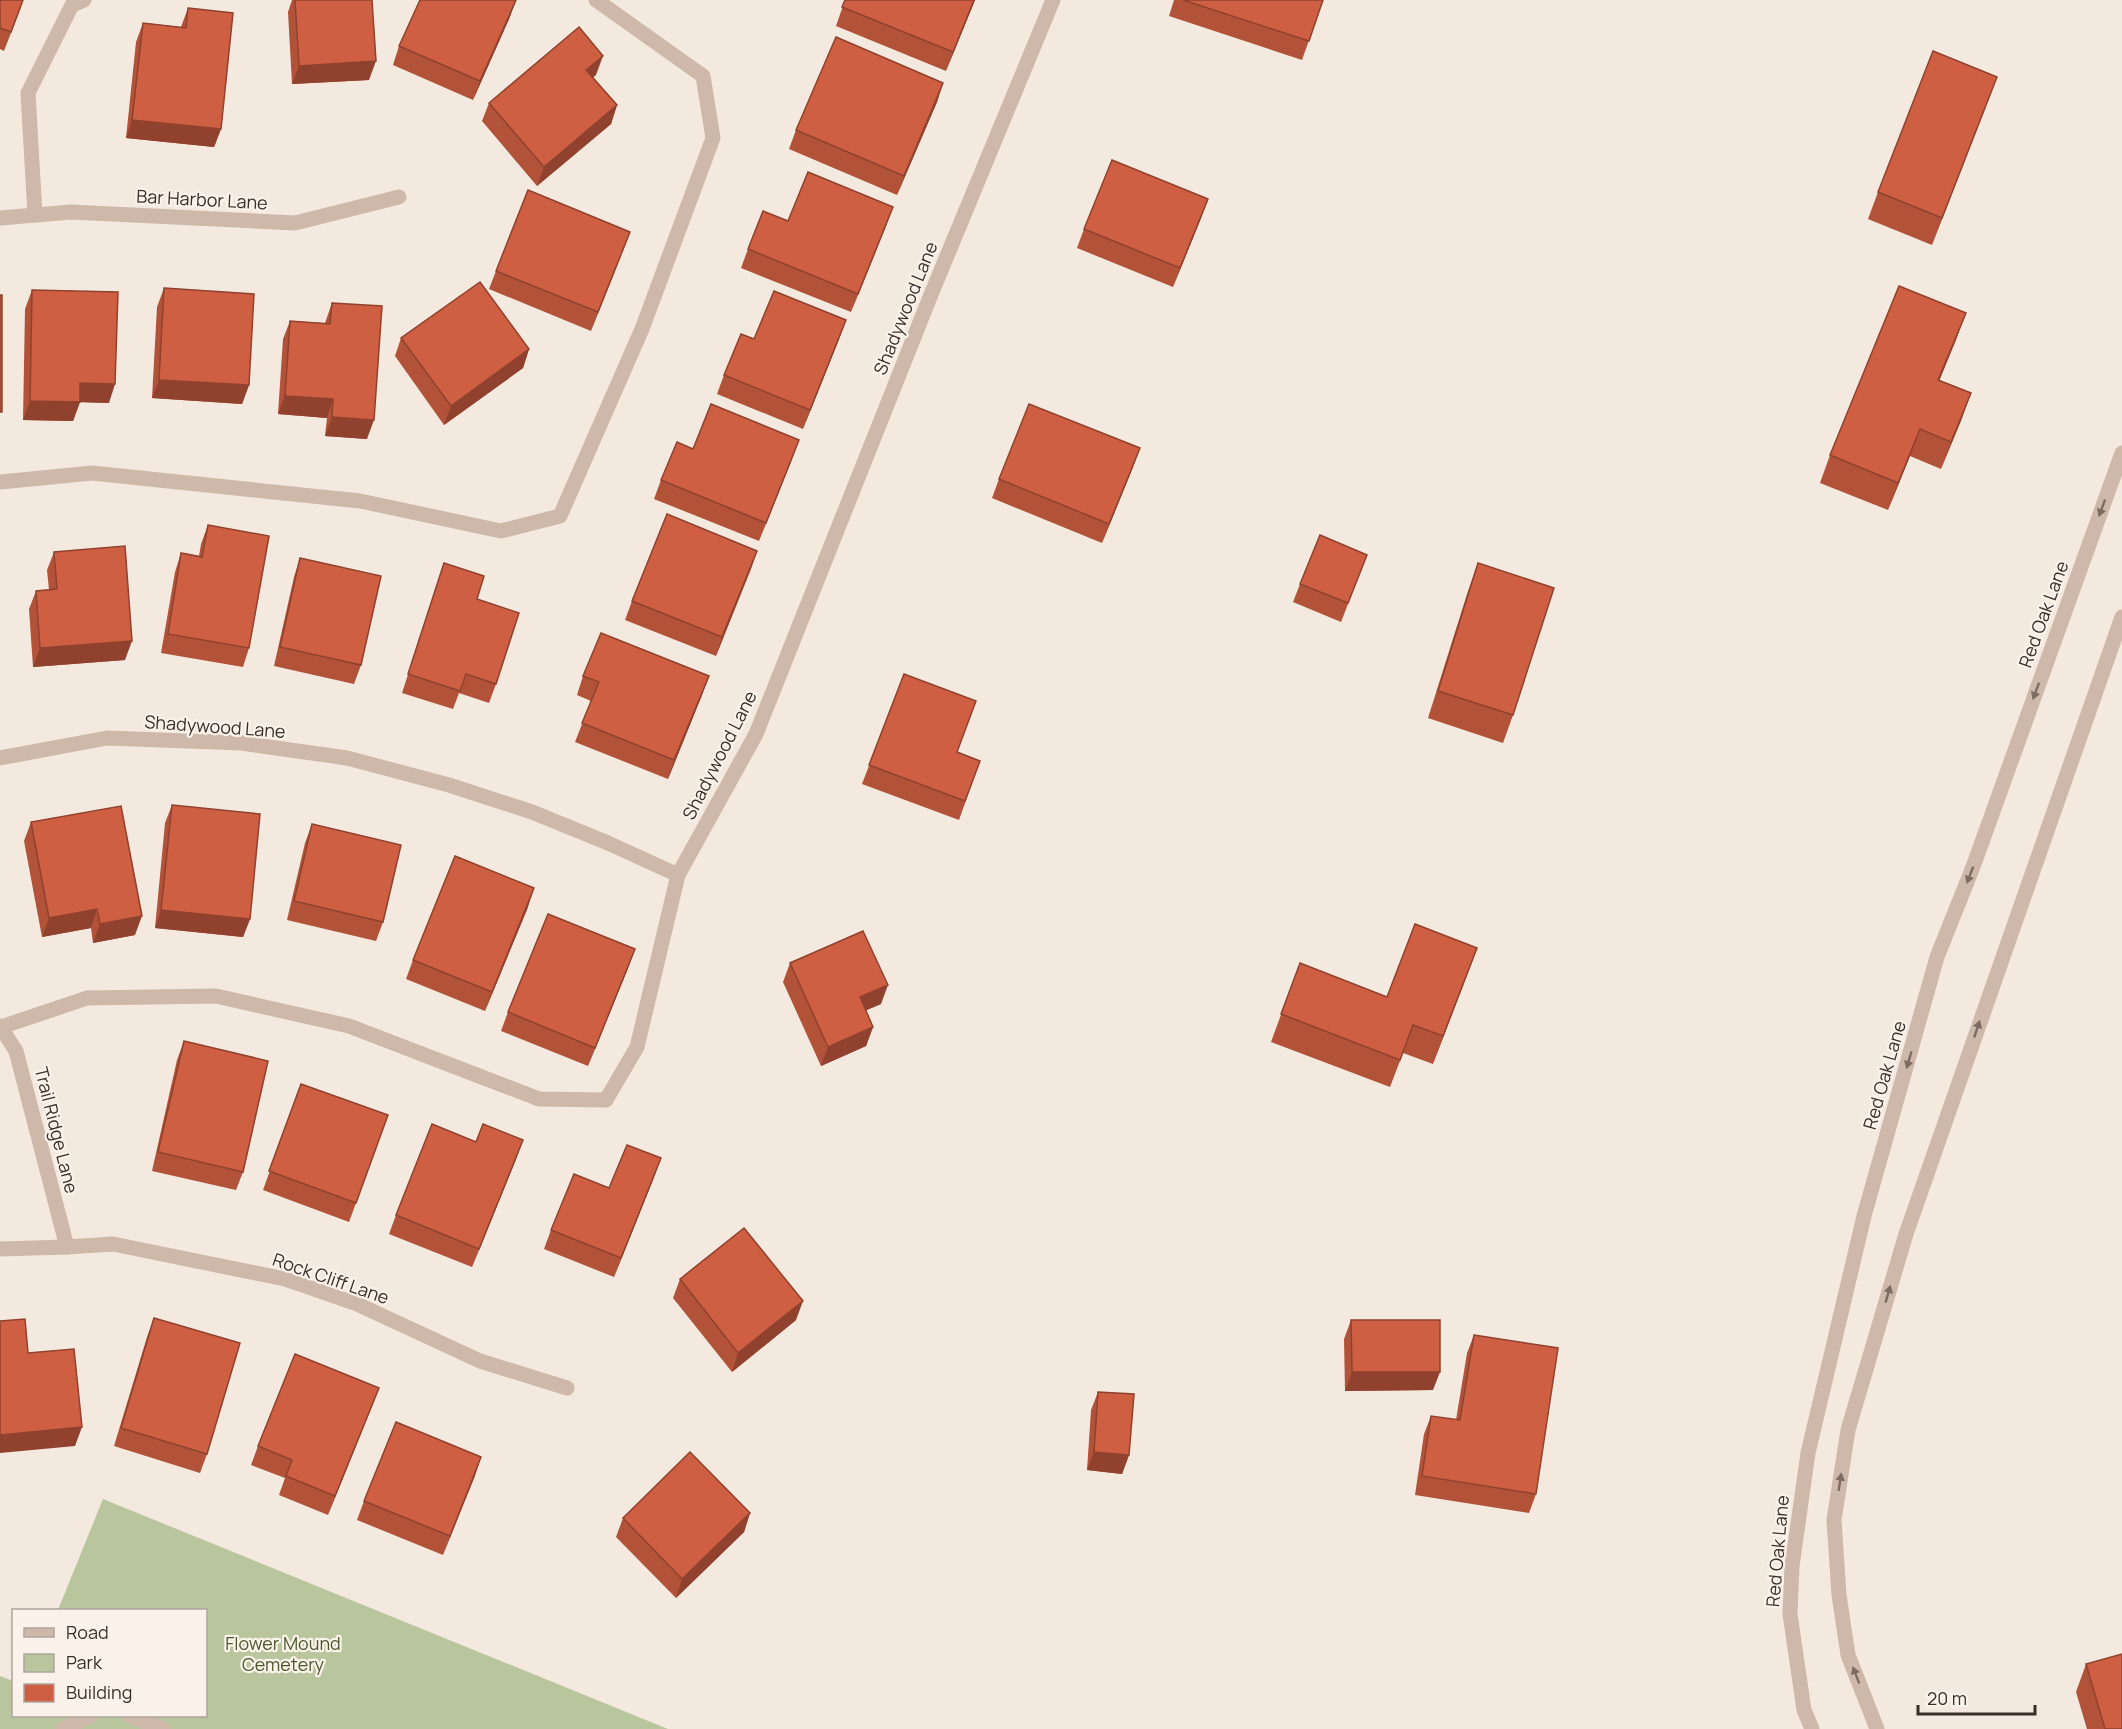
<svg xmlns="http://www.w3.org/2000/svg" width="2122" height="1729" font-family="Manrope,sans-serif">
	<rect width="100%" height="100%" fill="#f4e9de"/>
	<polygon fill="#b9c59c" points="103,1499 668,1729 0,1729 0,1676 13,1681 14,1716 206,1716 206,1610 58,1610"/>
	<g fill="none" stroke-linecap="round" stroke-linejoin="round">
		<g stroke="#ceb8a9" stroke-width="15">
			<polyline points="35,215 28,93 72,5 84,0"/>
			<polyline points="0,218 71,212 295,223 399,197"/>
			<polyline points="0,482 92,473 360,501 501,531 560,516 642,329 713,138 703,76 596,0"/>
			<polyline points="0,758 107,738 241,743 347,758 449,785 532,812 608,843 678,875 756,734 930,297 1053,0"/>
			<polyline points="0,1026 16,1051 67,1247"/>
			<polyline points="1,1027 87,998 216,996 349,1026 539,1099 606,1100 637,1047 678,875"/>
			<polyline points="0,1249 67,1247 113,1244 285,1279 357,1304 480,1361 567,1388"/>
			<polyline points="130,1716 163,1729"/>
			<polyline points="62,1729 90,1716"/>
			<polyline points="1812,1729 1804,1710 1790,1614 1792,1566 1808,1453 1864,1216 1937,957 1973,867 2122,453"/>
			<polyline points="1877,1729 1848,1655 1839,1595 1834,1520 1848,1430 1906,1234 2122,617"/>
		</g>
	</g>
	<g fill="#b15239">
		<polygon points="0,0 21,7 4,51 0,49"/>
		<polygon points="292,0 372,0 369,80 292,84 288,12"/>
		<polygon points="516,0 509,19 473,100 393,65 399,46"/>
		<polygon points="845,0 975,0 946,71 836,26"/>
		<polygon points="1174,0 1323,0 1302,60 1169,16"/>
		<polygon points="188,8 221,129 214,147 126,138 136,42 143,23 181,27"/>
		<polygon points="596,75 593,77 617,105 611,124 537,186 482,121 489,103"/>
		<polygon points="943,83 937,102 897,195 789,149 796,130"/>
		<polygon points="1986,105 1932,245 1868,219 1878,192"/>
		<polygon points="1201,218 1173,287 1077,248 1084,229"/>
		<polygon points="788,221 886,226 851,312 741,268 748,249"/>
		<polygon points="630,232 591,331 489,289 496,271"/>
		<polygon points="164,288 249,385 242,404 152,398 157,307"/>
		<polygon points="32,290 109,403 80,402 73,421 23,420 25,309"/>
		<polygon points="332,303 367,439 325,436 327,418 278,414 283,339 290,321 325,323"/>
		<polygon points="1966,313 1939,381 1971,393 1941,469 1910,456 1888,510 1820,483 1830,455"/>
		<polygon points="401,338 529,349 523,368 444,425 395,356"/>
		<polygon points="754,339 839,339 803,429 717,394 724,375"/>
		<polygon points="693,449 792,459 759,541 654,499 661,480"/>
		<polygon points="1133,467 1102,543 992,498 999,479"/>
		<polygon points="208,525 249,648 243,667 161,653 175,572 181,553 199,556 201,544"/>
		<polygon points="757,551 716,656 625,620 632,601"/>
		<polygon points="54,552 125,660 33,667 29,609 36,591 49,590 47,570"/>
		<polygon points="1367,555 1341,622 1293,602 1300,584"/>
		<polygon points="300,558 361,665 354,684 274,666 294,577"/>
		<polygon points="444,563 477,599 496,684 489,703 459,693 453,709 402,693"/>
		<polygon points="1478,563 1513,715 1503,743 1428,718 1468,591"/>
		<polygon points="904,674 957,753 980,761 959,820 862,784"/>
		<polygon points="583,676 702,695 668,779 575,742 591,701 577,695"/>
		<polygon points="172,805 250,919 243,937 155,928 165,823"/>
		<polygon points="31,822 135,935 93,943 91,928 42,937 24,841"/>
		<polygon points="312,824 383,922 376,941 287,920 305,843"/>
		<polygon points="528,907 485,1011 406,979 413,960"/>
		<polygon points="1477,948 1433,1064 1403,1053 1390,1087 1271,1042 1300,963 1387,997"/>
		<polygon points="790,963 881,1004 866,1010 873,1027 866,1046 821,1066 783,982"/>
		<polygon points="628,968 588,1066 501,1031 508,1012"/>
		<polygon points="184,1041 243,1172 236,1190 152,1171 177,1060"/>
		<polygon points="301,1084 388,1115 349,1222 263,1190"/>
		<polygon points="476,1142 516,1159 472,1267 389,1234 396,1215"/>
		<polygon points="654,1177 614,1277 544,1249 551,1230 609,1188"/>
		<polygon points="680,1279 796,1320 732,1372 673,1298"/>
		<polygon points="154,1318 207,1454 200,1473 114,1446 147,1337"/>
		<polygon points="1351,1320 1433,1390 1345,1391 1344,1339"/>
		<polygon points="1474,1335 1536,1494 1529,1513 1415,1495 1424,1434 1431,1416 1456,1420 1467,1353"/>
		<polygon points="379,1388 328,1515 279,1495 285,1478 251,1465 258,1446"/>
		<polygon points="1098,1392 1129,1455 1122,1474 1087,1470 1091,1410"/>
		<polygon points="481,1457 443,1555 357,1520 364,1501"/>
		<polygon points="750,1513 744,1532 676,1598 616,1537 623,1518"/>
		<polygon points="2086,1664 2122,1729 2087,1729 2076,1692"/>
	</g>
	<g fill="#90422e">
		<polygon points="516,0 509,19 473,100 480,81"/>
		<polygon points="974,0 975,0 946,71 953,52"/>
		<polygon points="603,56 596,75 580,88 586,70"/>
		<polygon points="376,61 369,80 292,84 299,66"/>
		<polygon points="1997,77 1986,105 1932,245 1942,218"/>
		<polygon points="943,83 937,102 897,195 904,176"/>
		<polygon points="617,105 611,124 537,186 544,167"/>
		<polygon points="132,120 221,129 214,147 126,138"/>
		<polygon points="1208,199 1201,218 1173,287 1180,268"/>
		<polygon points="893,207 886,226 851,312 858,294"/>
		<polygon points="630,232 623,250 591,331 598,312"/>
		<polygon points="1966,313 1956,340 1928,408 1938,380"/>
		<polygon points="846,320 839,339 803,429 810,410"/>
		<polygon points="529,349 523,368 444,425 451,406"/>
		<polygon points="159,380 249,385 242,404 152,398"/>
		<polygon points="80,383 115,384 109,403 73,402"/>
		<polygon points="1971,393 1961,421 1941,469 1951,442"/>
		<polygon points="285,396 333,399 327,418 278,414"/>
		<polygon points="30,401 80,402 73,421 23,420"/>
		<polygon points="332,417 374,420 367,439 325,436"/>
		<polygon points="1920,429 1910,456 1888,510 1898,483"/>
		<polygon points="799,440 792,459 759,541 766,523"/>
		<polygon points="1140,448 1133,467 1102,543 1109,524"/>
		<polygon points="757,551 751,569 716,656 722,637"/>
		<polygon points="132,641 125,660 33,667 40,648"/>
		<polygon points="709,676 702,695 668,779 674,760"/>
		<polygon points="534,888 528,907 485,1011 492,992"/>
		<polygon points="97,909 91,928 42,937 49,918"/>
		<polygon points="161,910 250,919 243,937 155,928"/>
		<polygon points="142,916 135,935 93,943 100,924"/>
		<polygon points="1477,948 1467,975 1433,1064 1443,1036"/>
		<polygon points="635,949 628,968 588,1066 595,1048"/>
		<polygon points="888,985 881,1004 853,1016 860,997"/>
		<polygon points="873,1027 866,1046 821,1066 828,1047"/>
		<polygon points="523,1140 516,1159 472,1267 479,1249"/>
		<polygon points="661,1158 654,1177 614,1277 621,1258"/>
		<polygon points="803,1301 796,1320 732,1372 738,1353"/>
		<polygon points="1352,1372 1440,1372 1433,1390 1345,1391"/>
		<polygon points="379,1388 372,1406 328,1515 335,1496"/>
		<polygon points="82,1427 75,1446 0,1453 0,1435"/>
		<polygon points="1094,1452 1129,1455 1122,1474 1087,1470"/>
		<polygon points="481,1457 475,1476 443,1555 450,1536"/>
		<polygon points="750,1513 744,1532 676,1598 682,1579"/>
	</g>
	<g fill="#ce5f42" stroke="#90422e" stroke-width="1.5">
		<polygon points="0,0 23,0 11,32 0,28"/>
		<polygon points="295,0 372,0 376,61 299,66"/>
		<polygon points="420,0 516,0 480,81 399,46"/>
		<polygon points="845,0 974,0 953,52 842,7"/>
		<polygon points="1183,0 1323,0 1309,41"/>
		<polygon points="188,8 233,13 221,129 132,120 143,23 186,28"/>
		<polygon points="579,27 603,56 586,70 617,105 544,167 489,103"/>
		<polygon points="836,37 943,83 904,176 796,130"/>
		<polygon points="1933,51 1997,77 1942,218 1878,192"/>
		<polygon points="1112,160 1208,199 1180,268 1084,229"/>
		<polygon points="808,172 893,207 858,294 748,249 763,211 788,221"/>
		<polygon points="528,190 630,232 598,312 496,271"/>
		<polygon points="480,282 529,349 451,406 401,338"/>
		<polygon points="1899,286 1966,313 1938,380 1971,393 1951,442 1920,429 1898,483 1830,455"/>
		<polygon points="164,288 254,294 249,385 159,380"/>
		<polygon points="32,290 118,292 115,384 80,383 80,402 30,401"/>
		<polygon points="774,291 846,320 810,410 724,375 741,334 754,339"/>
		<rect x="0" y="295" width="2" height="117"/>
		<polygon points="332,303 382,306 374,420 332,417 333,399 285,396 290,321 330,324"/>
		<polygon points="711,404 799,440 766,523 661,480 677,442 693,449"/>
		<polygon points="1029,404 1140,448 1109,524 999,479"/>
		<polygon points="667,514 757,551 722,637 632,601"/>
		<polygon points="208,525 269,536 249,648 168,634 181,553 202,557"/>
		<polygon points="1320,535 1367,555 1348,603 1300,584"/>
		<polygon points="125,546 132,641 40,648 36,591 57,589 54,552"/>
		<polygon points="300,558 381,576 361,665 280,647"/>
		<polygon points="444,563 484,576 477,599 519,613 496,684 466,674 460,691 408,674"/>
		<polygon points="1478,563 1554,588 1513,715 1438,691"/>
		<polygon points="601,633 709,676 674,760 582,723 599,682 583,676"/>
		<polygon points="904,674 976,701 957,752 980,761 965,801 869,765"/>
		<polygon points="172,805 260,814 250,919 161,910"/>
		<polygon points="121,806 142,916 100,924 97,909 49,918 31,822"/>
		<polygon points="312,824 401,845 383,922 294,901"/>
		<polygon points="455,856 534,888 492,992 413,960"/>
		<polygon points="548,914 635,949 595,1048 508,1012"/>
		<polygon points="1415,924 1477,948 1443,1036 1413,1025 1400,1060 1281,1014 1300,963 1387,997"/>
		<polygon points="863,931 888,985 860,997 873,1027 828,1047 790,963"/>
		<polygon points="184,1041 268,1061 243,1172 158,1152"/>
		<polygon points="301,1084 388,1115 356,1203 269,1171"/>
		<polygon points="432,1124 476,1142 483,1124 523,1140 479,1249 396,1215"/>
		<polygon points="627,1145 661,1158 621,1258 551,1230 574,1174 609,1188"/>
		<polygon points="744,1228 803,1301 738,1353 680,1279"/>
		<polygon points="154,1318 240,1343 207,1454 121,1428"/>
		<polygon points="25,1319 28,1353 74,1349 82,1427 0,1435 0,1321"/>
		<polygon points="1351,1320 1440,1320 1440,1372 1352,1372"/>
		<polygon points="1474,1335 1558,1348 1536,1494 1422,1476 1431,1416 1460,1420"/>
		<polygon points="295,1354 379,1388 335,1496 286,1476 292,1460 258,1446"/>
		<polygon points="1098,1392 1134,1394 1129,1455 1094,1452"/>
		<polygon points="396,1422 481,1457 450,1536 364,1501"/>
		<polygon points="690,1452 750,1513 682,1579 623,1518"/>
		<polygon points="2122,1654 2122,1729 2105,1729 2086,1664"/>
	</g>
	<defs><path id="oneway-solid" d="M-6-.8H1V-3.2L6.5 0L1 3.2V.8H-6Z" transform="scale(1.5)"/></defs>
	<g fill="#7d6c63">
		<use href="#oneway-solid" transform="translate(2102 508) rotate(110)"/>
		<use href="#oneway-solid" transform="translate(2036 691) rotate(110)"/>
		<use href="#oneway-solid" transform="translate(1970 875) rotate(111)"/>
		<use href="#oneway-solid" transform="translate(1977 1029) rotate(-71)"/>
		<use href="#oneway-solid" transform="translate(1909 1060) rotate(106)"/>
		<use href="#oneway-solid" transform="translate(1888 1294) rotate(-74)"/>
		<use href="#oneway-solid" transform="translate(1840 1482) rotate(-81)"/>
		<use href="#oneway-solid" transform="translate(1856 1675) rotate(-111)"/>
	</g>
	<g text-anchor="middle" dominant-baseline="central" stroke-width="4.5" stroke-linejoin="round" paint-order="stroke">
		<g font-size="18" fill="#3a2e29" stroke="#fbf3eb">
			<text transform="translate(202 199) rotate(3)">Bar Harbor Lane</text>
			<text transform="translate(905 308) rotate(-68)">Shadywood Lane</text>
			<text transform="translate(2043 614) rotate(-70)">Red Oak Lane</text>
			<text transform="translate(215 726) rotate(4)">Shadywood Lane</text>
			<text transform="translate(719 755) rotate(-63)">Shadywood Lane</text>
			<text transform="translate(1884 1075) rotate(-74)">Red Oak Lane</text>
			<text transform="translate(57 1130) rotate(76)">Trail Ridge Lane</text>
			<text transform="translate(331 1278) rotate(19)">Rock Cliff Lane</text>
			<text transform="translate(1777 1551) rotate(-85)">Red Oak Lane</text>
		</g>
		<g font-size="18" fill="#4b5a2b" stroke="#fbf3eb">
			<text x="283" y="1643">Flower Mound<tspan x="283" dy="21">Cemetery</tspan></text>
		</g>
	</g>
	<rect x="12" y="1609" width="195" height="108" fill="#fbf3eb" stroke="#aea49d" stroke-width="1.5"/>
	<rect x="24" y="1628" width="30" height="9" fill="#ceb8a9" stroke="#aea49d" stroke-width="1.5"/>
	<text x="66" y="1639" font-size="18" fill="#3a2e29">Road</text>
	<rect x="24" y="1654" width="30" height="18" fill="#b9c59c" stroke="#aea49d" stroke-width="1.5"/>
	<text x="66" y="1669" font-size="18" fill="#3a2e29">Park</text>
	<rect x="24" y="1684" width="30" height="18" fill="#ce5f42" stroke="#aea49d" stroke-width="1.5"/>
	<text x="66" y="1699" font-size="18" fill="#3a2e29">Building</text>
	<path d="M1918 1705v9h117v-9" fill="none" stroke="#3a2e29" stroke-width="3"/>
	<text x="1927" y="1705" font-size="18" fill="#3a2e29" stroke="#fbf3eb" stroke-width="4.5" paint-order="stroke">20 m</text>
</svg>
